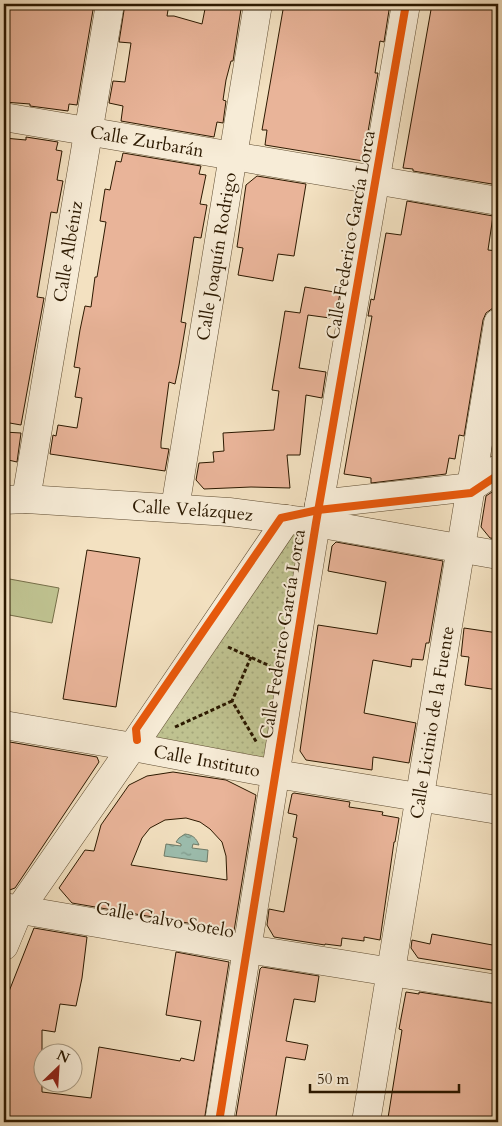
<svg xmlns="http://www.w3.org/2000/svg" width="502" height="1126" font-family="Cardo,serif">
	<defs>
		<pattern id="park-dots" width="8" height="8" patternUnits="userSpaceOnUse" patternTransform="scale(1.25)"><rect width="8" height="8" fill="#bfc290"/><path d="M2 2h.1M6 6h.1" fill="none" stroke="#a4a67a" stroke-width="1.8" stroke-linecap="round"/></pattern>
		<pattern id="water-ripples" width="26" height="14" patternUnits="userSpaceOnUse" patternTransform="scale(1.25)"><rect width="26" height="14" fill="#9cbeaf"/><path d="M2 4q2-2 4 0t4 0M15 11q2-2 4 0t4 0" fill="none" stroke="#7f9a8c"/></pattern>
	</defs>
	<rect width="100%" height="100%" fill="#f3e1c1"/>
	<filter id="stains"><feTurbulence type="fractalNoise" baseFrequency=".004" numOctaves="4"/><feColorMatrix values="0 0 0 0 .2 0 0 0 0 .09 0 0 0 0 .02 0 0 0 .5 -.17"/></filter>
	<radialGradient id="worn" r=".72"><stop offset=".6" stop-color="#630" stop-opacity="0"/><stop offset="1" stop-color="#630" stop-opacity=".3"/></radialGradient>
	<polygon fill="#bfc290" stroke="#766e48" points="4,578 59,588 52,623 4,614"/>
	<polygon fill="url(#park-dots)" stroke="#766e48" points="287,519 316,523 276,774 133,747"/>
	<path fill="url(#water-ripples)" stroke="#6f7c69" d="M185,834C193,835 196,838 199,845L193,844L192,848L208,850L207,862L164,856L166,844L181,846V844L176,842L179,838Z"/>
	<g fill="#e9b499" stroke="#2c1900" fill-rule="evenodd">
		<polygon points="4,4 94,4 77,105 69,104 68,111 30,106 30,104 4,102"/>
		<polygon points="125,4 169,4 167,16 174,16 202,24 206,4 227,4 226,6 241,9 233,61 231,61 226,80 223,100 226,101 223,123 217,122 214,137 121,121 123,106 109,103 113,81 125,82 128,63 131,43 119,42"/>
		<polygon points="284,4 390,4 384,42 380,41 375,73 378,73 363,161 265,145 267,130 262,130"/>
		<polygon points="432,4 498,4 498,185 413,171 413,169 403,168"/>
		<polygon points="26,137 58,142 56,150 62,151 57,180 63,181 57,213 51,212 37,297 44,298 21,425 4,422 4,304 9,279 4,278 4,265 9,232 4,231 4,138 26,140"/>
		<polygon points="123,153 201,166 199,174 206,175 200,204 207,205 201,238 194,237 181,322 186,323 179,365 175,384 169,382 161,442 161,448 169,449 165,471 50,454 53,435 56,436 58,425 77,428 82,398 75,397 80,368 74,367 80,330 85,306 91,307 95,277 97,277 106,222 100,221 105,189 110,190 116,161 121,162"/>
		<polygon points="257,176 306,184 294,256 278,254 273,281 238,275 243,248 237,247 246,185"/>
		<polygon points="407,201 493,216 488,250 498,251 498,275 493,308 486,313 483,320 464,436 459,435 455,459 449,458 446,474 371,483 371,478 344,474 372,316 368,316 371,299 374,300 386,233 401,235"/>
		<polygon points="305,287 340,293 337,310 332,309 330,318 308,315 299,368 326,372 322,398 306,395 300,455 287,455 290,488 251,487 204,489 196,480 199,463 214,462 213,452 224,451 223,433 274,430 279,391 272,390 285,311 300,313"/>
		<polygon points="4,432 21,433 17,462 4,459"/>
		<polygon points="498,488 498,539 490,538 481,527 486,496"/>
		<polygon points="336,542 443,561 429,643 426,643 423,660 412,659 411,667 373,660 364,713 416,723 409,763 373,757 372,770 306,760 300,751 318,625 377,634 386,582 328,571 332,546"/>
		<polygon points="87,550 140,558 116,707 63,699"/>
		<polygon points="464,628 498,633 498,690 465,685 469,657 461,656"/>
		<polygon points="4,741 97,757 99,762 15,888 4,892"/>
		<path d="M173,772L226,780L256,795L234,931L72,903L59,888L85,850L94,851L101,825L129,785L147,776ZM186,818L200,822L210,829L222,842L226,856L227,880L131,865L142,838L150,828L165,820Z"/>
		<polygon points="294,793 350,802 349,807 383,812 382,815 399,818 395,842 394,842 380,940 364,937 364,941 342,938 341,946 325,944 325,945 274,937 267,925 269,909 284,912 297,838 293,837 297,815 288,813 292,794"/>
		<polygon points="34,928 87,937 82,978 76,1006 60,1004 55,1032 42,1030 42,1092 91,1098 99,1047 180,1061 181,1058 194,1061 201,1021 166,1015 176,952 229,962 204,1122 91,1122 59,1117 58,1122 4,1122 4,1004"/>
		<polygon points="432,934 498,946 498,971 418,958 411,948 412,940 430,944"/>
		<polygon points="262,967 319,976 315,1002 294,999 286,1041 308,1045 305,1060 286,1057 275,1122 235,1122 260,969"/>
		<polygon points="406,992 419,994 419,992 498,1004 498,1122 394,1122 394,1120 388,1118 402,1030 399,1029"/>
	</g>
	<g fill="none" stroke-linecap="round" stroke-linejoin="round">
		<defs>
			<g id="minor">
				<path id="s1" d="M4,117L498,201"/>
				<path id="s2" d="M26,499L110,4"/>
				<path id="s3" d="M4,500L26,499L229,512L316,523L498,555"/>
				<polyline points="319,504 472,487 498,469"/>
				<path id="s4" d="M175,508L258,4"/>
				<path id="s5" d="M4,725L133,747L276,774L498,810"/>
				<polyline points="4,907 248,949 498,989"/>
				<polyline points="4,946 19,910 137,740 287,519"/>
				<polyline points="219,1122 316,523 406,4"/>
				<path id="s6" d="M366,1122L498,323"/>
			</g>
		</defs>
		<use href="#minor" stroke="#5e4b30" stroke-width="29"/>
		<g stroke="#2c1900" stroke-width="3" stroke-dasharray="4 2.5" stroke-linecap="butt">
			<polyline points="228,647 270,666"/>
			<polyline points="251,657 232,701 257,743"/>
			<polyline points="175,727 232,701"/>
		</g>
		<use href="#minor" stroke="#f7ecd7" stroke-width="28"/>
		<defs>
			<g id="cycleway">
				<polyline points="137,740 136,729 281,518 318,510 471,493 498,475"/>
				<polyline points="219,1122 316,523 406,4"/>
			</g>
		</defs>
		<use href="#cycleway" stroke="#f7ecd7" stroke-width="11"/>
		<use href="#cycleway" stroke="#e8590c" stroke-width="8"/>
	</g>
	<g text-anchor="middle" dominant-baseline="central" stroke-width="4" stroke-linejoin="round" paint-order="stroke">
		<g font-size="18" fill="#2c1900" stroke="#f7ecd7">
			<text stroke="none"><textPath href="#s1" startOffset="145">Calle Zurbarán</textPath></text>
			<text transform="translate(351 235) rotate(-80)">Calle Federico García Lorca</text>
			<text stroke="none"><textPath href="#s2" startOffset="251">Calle Albéniz</textPath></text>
			<text stroke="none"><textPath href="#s4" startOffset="255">Calle Joaquín Rodrigo</textPath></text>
			<text stroke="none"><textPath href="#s3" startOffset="189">Calle Velázquez</textPath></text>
			<text transform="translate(283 634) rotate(-81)">Calle Federico García Lorca</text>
			<text stroke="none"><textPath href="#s6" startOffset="405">Calle Licinio de la Fuente</textPath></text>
			<text stroke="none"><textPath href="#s5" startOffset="206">Calle Instituto</textPath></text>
			<text transform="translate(165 920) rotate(10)">Calle Calvo Sotelo</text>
		</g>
	</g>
	<rect width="502" height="1126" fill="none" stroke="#f3e1c1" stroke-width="20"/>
	<rect x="5" y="5" width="492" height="1116" fill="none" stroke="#2c1900" stroke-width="2.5"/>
	<rect x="10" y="10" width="482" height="1106" fill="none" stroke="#2c1900"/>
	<g transform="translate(58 1068) rotate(25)"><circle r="24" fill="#f7ecd7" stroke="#a69881"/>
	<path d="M0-4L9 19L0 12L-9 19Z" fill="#8f2418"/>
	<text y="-8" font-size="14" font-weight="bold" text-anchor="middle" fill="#2c1900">N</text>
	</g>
	<path d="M310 1084v8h149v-8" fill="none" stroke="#2c1900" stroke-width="2.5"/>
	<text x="317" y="1084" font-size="15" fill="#2c1900" stroke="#f7ecd7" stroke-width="4" paint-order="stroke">50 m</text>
	<rect width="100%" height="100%" filter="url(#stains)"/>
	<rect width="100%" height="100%" fill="url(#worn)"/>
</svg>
